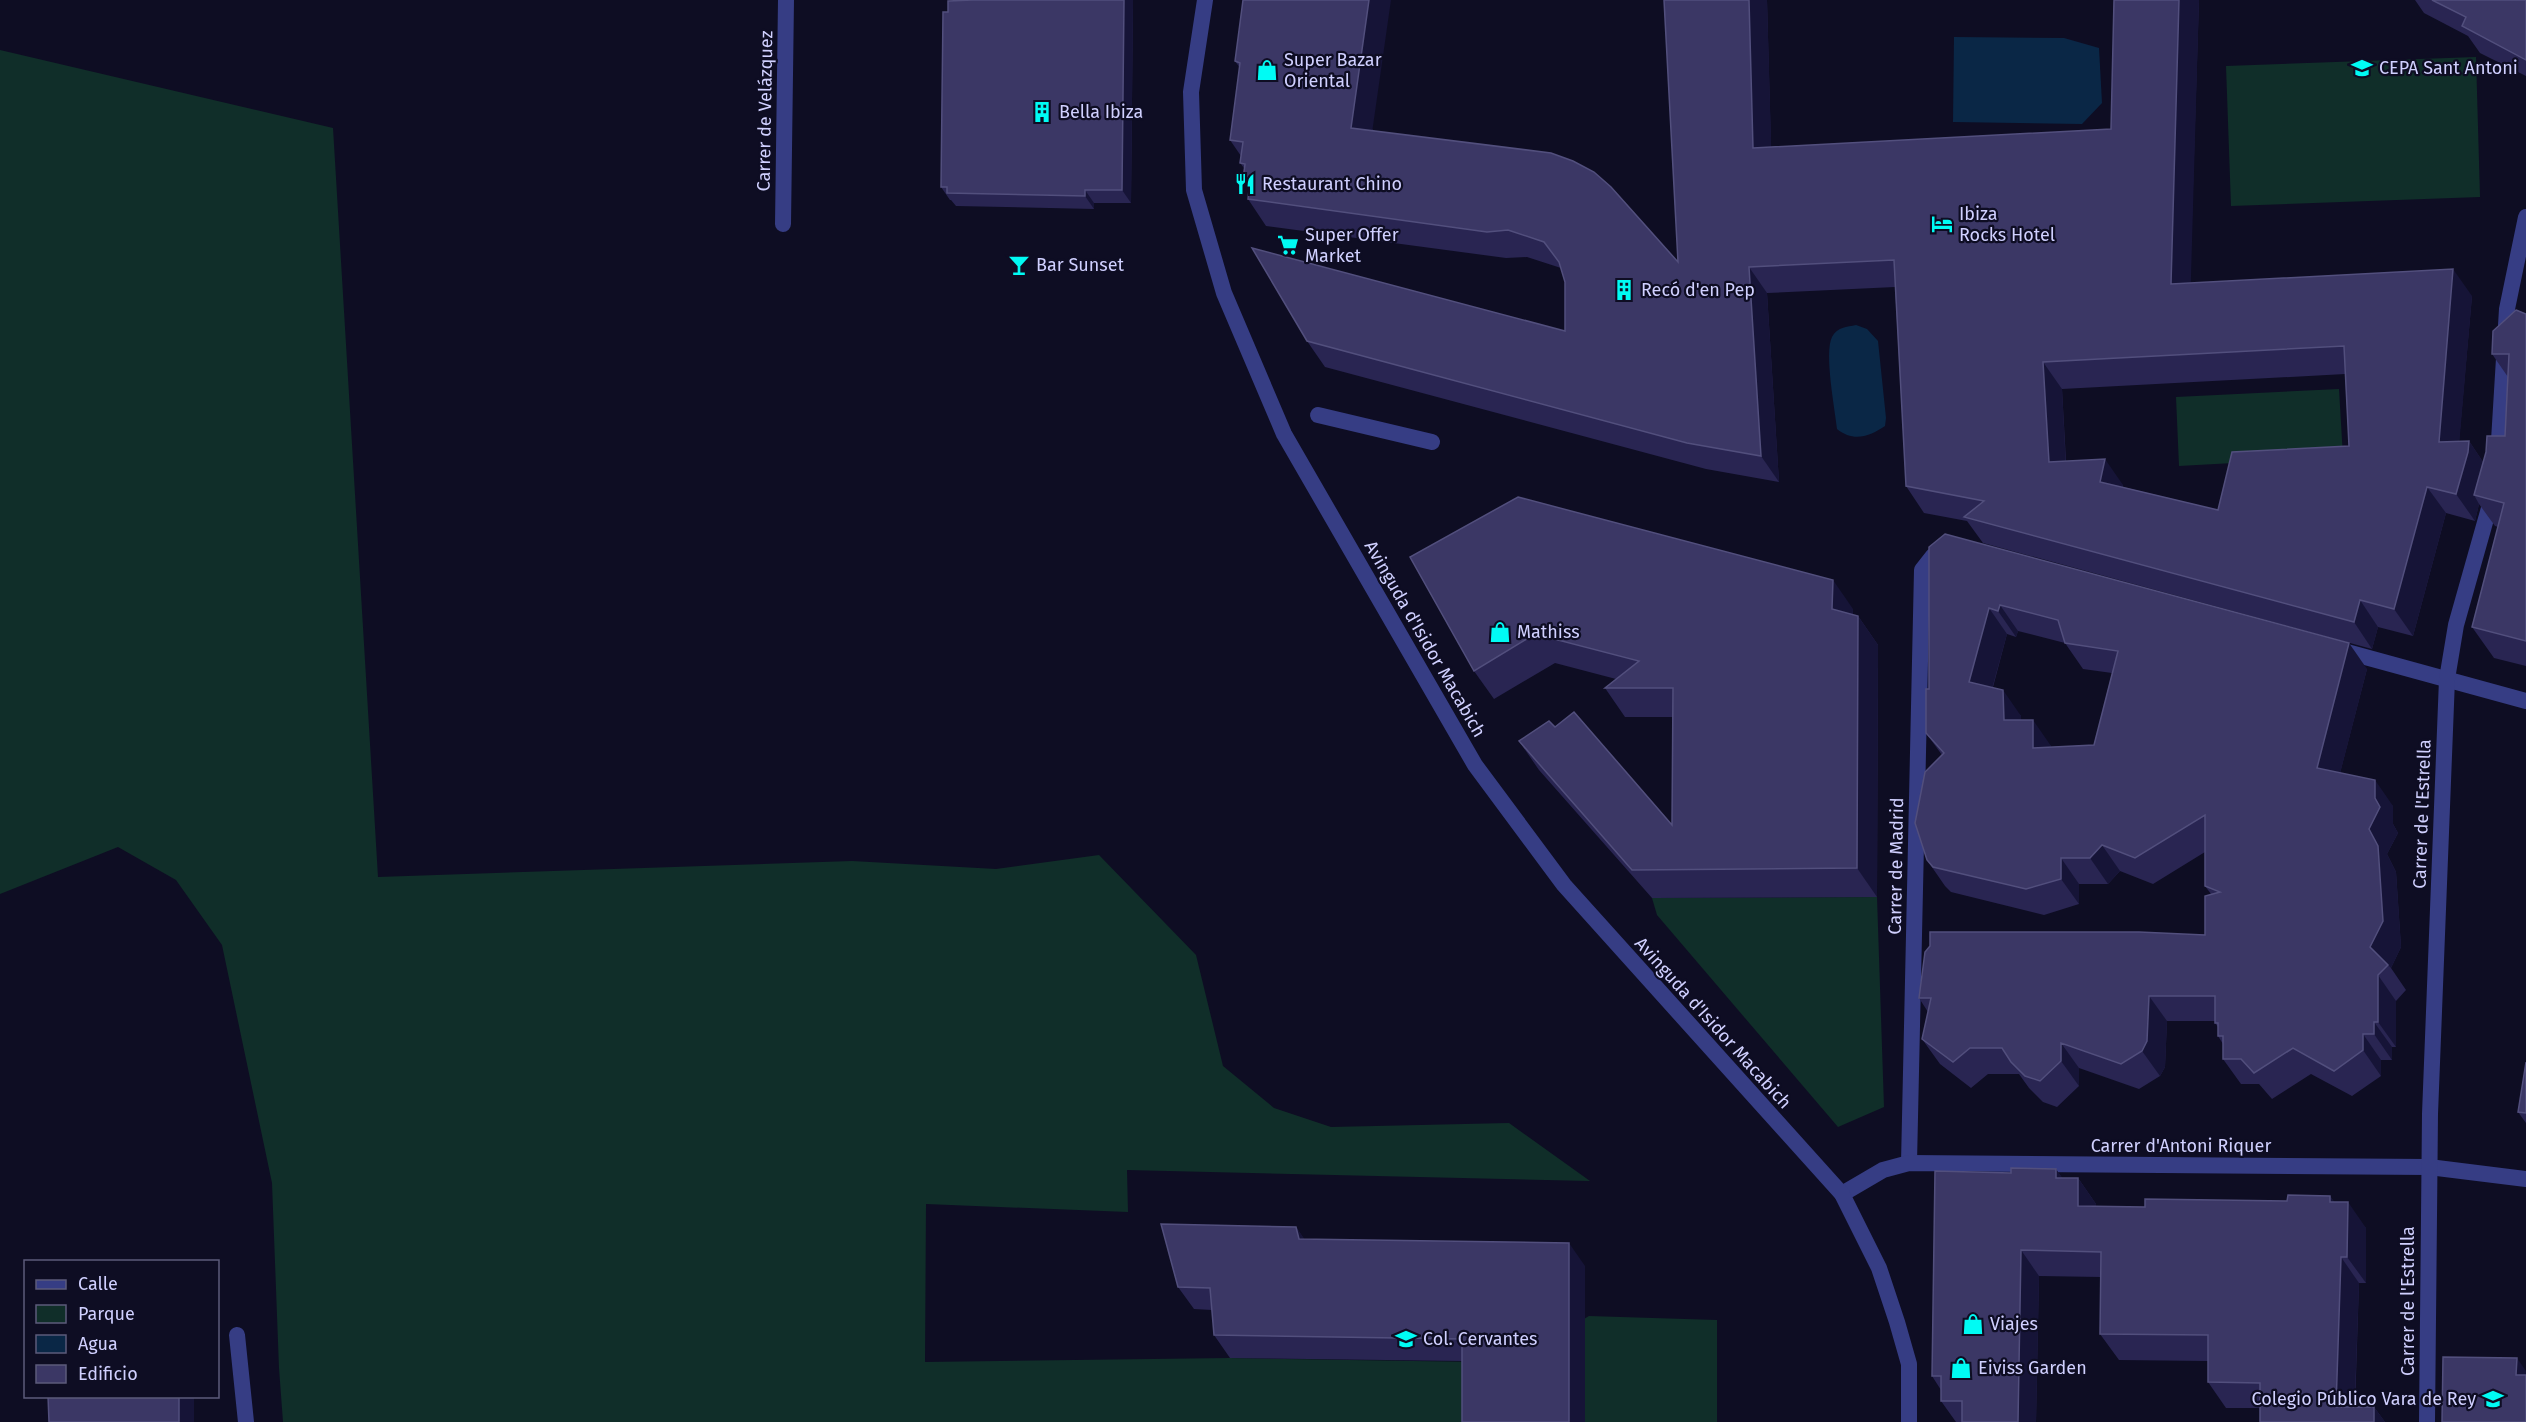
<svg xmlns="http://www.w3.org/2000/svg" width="2526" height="1422" font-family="'Fira Sans',sans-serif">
	<rect width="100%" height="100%" fill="#0e0d23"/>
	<g fill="#102e29">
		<polygon points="0,50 333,128 378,877 852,861 996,869 1099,855 1196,955 1223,1066 1274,1108 1331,1127 1509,1123 1590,1181 1127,1170 1128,1212 926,1204 925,1362 1230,1358 1478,1362 1478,1422 283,1422 279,1368 272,1183 222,945 176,880 118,847 0,894"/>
		<polygon points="2476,57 2480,197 2231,206 2226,66"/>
		<polygon points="2339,389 2343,457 2179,466 2176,397"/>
		<polygon points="1877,897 1884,1107 1838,1127 1657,915 1652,898"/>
		<polygon points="1589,1316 1717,1320 1717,1422 1584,1422 1584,1319"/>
	</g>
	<g fill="#0a2746">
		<polygon points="1954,37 2064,38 2099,48 2102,103 2082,124 1953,122"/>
		<path d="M1856,325L1867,329L1878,341L1886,418L1885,426C1869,437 1853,442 1837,429C1835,409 1824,353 1832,337C1837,327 1847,327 1856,325Z"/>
	</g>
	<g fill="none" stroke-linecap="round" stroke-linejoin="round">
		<polyline stroke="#363d84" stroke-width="16" points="1318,415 1432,442"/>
		<g stroke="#363d84" stroke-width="16">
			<polyline points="783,224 786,0"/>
			<polyline points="2498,457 2507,309 2526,217"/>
			<polyline points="2336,649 2526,701"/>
			<polyline points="1909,1163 1922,570 1933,556 1947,549"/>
			<polyline points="1842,1194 1883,1170 1909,1163 2429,1167 2526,1179"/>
			<polyline points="237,1335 246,1422"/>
			<polyline points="2427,1422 2430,1114 2447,679 2456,625 2493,494"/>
		</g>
		<polyline stroke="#363d84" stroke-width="16" points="1205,0 1191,92 1194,190 1224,293 1284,434 1475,765 1564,885 1842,1194 1879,1268 1897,1322 1909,1364 1909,1422"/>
	</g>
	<g fill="#292552" fill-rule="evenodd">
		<polygon points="1133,0 1131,203 1094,203 1094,209 956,206 951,200 950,200 941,187 948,12"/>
		<path d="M1243,0L1373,130L1678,262L1664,0H1767L1771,147L2111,129L2114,0H2199L2190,283L2472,296L2459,441H2469L2483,462L2505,436L2508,377L2492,354L2526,314V666L2494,658L2472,627L2498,527L2495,526L2479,504L2475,521L2446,513L2413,636L2378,627L2372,649L1983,543L1967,521L1924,513L1906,486L1895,287L1767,293L1779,482L1706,469L1325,367L1307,341L1565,331V282L1561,268L1527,257L1506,258L1266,226L1248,199L1249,189L1243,180L1244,168L1240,163L1241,156L1230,140L1240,68L1235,61ZM2345,374L2349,446L2218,510L2123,487V485L2066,461L2062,389Z"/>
		<polygon points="2415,0 2526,0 2526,76 2480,53 2468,36 2424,13"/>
		<path d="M1929,547L2367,669L2340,773L2393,806V824L2398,833L2387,854L2396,872L2401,947L2391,968L2406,990L2396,1001V1047H2392V1060H2381V1076L2352,1096L2311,1074L2272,1099L2259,1084H2241L2223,1059V1044L2218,1036V1027L2215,1023V1021H2167L2165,1067L2160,1076L2139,1089L2079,1068V1086L2057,1107L2043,1102L2029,1088L2019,1074H1988L1971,1088L1940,1064L1922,1039L1928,1012L1919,998L2205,935L2211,894L2205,886V852L2153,884L2120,871L2108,884H2079V904L2044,915L1951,892L1945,886L1927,860L1942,755L1926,733L1929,689ZM2018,631L2065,643L2083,669L2112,673L2094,745L2051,747V746L2021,720V716L1993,687L2007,634L2016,637Z"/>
		<polygon points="1410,557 1853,609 1853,615 1858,616 1878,645 1877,897 1652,898 1539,770 1519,741 1672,825 1673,717 1625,717 1605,688 1616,679 1555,663 1494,699 1474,671"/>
		<polygon points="2526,1062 2526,1123 2518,1112"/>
		<polygon points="2056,1169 2062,1178 2078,1178 2096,1204 2096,1207 2145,1207 2287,1201 2330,1196 2334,1202 2366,1228 2366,1283 2359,1283 2355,1407 2374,1407 2385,1422 2260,1422 2260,1408 2226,1408 2208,1382 2208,1361 2119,1360 2100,1334 2101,1277 2039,1276 2036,1422 1956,1422 1941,1401 1941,1390 1932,1376 2011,1173"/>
		<polygon points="1296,1227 1304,1239 1585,1266 1585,1422 1462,1361 1230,1358 1214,1335 1212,1310 1194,1309 1178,1287"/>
	</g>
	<g fill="#161437">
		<polygon points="1124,0 1133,0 1131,203 1122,190"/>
		<polygon points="1369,0 1391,0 1369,154 1351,128"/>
		<polygon points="1749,0 1767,0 1772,175 1753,148"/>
		<polygon points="2179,0 2199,0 2190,311 2171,284"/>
		<polygon points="1085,190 1094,203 1094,209 1085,196"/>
		<polygon points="1749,267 1767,293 1779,482 1761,456"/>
		<polygon points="2453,269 2472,296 2457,469 2439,442"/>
		<polygon points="2043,362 2062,389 2067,488 2049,462"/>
		<polygon points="2469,441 2487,468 2474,495 2479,504 2475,521 2456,494"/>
		<polygon points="2105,459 2123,485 2119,508 2100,482"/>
		<polygon points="2427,487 2446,513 2413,636 2394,609"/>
		<polygon points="1833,580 1853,609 1852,638 1832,609"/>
		<polygon points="2360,600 2378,627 2372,649 2354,622"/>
		<polygon points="2000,605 2018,631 2016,637 1998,611"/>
		<polygon points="1989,608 2007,634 1987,707 1969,682"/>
		<polygon points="1858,616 1878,645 1877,897 1857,868"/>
		<polygon points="2349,643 2367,669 2335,793 2317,768"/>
		<polygon points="2003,690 2021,716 2022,746 2004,720"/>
		<polygon points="2033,720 2051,746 2051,773 2033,748"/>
		<polygon points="2375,780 2393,806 2393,824 2398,833 2387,854 2396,872 2401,947 2391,968 2370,947 2369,829 2375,798"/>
		<polygon points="2102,845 2120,871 2108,884 2090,858"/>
		<polygon points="2061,858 2079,884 2079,904 2061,879"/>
		<polygon points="2378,975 2396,1001 2396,1047 2378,1022"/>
		<polygon points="2149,996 2167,1021 2165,1067 2160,1076 2142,1051"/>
		<polygon points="2374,1022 2392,1047 2392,1060 2374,1034"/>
		<polygon points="2363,1034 2381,1060 2381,1076 2363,1050"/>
		<polygon points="2061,1043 2079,1068 2079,1086 2061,1061"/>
		<polygon points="2056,1169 2074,1195 2056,1178"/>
		<polygon points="2078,1178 2096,1204 2096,1232 2078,1206"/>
		<polygon points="2330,1196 2348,1221 2348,1202 2366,1228 2366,1283 2347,1257 2330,1202"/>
		<polygon points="1296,1227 1312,1250 1299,1239"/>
		<polygon points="1569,1243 1585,1266 1585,1422 1569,1422"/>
		<polygon points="2021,1250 2039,1276 2036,1422 2018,1422"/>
		<polygon points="2341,1257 2359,1283 2354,1422 2336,1407"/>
		<polygon points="2517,1358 2526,1371 2526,1389 2516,1375"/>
		<polygon points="179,1396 193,1396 194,1398 194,1422 179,1422"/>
		<polygon points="2374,1407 2385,1422 2374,1422"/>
	</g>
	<g fill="#3b3765" stroke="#524f7d" stroke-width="1.5" fill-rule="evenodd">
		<polygon points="973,0 1124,0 1122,190 1085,190 1085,196 947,193 947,187 941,187 943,12 948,12 948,1"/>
		<path d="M1243,0H1369L1351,128L1551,153L1573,161L1594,172L1611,187L1678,262L1664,0H1749L1753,148L2111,129L2114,0H2179L2171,284L2453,269L2439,442L2469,441L2468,452L2456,494L2427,487L2394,609L2360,600L2354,622L1964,517L1984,501L1906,486L1894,260L1749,267L1761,456L1687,443L1307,341L1252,248L1565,331V282L1559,262L1544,242L1508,230L1487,232L1248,199L1250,180H1243L1245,164L1240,163L1243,142L1230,140L1240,63L1235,61ZM2344,346L2349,446L2232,452L2218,510L2100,482L2105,459L2049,462L2043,362Z"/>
		<polygon points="2432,0 2526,0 2526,60 2462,26 2466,17"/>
		<polygon points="2516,310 2526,314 2526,641 2472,627 2504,503 2474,495 2486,452 2487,436 2505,436 2509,354 2492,354 2493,331"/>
		<polygon points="1518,497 1833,580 1832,609 1858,616 1857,868 1632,870 1519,741 1549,721 1555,727 1574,712 1672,825 1673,688 1605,688 1639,661 1535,634 1474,671 1410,557"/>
		<path d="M1945,534L2349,643L2317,768L2375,780V798L2380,807L2369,829L2378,846L2383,921L2370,947L2388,965L2378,975V1022H2374V1034H2363V1050L2334,1071L2293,1048L2254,1073L2241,1059H2223V1036H2218V1023H2215V996H2149L2147,1041L2142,1051L2121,1064L2061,1043V1061L2040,1081L2025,1076L2011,1062L2002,1048H1970L1953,1062L1922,1039L1931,998H1919L1925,952L1930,946V932H2139L2205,935V896L2220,892L2205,886V815L2135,858L2102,845L2090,858H2061V879L2026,889L1933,867L1927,860L1915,823L1925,772L1944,753L1926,733V689H1929V547ZM2000,605L2058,620L2065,643L2118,651L2094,745L2033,748V720H2004L2003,690L1969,682L1989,608L1998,611Z"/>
		<polygon points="2526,1062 2526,1113 2518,1112"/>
		<polygon points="2011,1168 2056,1169 2056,1178 2078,1178 2078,1206 2145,1207 2145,1199 2287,1201 2288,1195 2330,1196 2330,1202 2348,1202 2347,1257 2341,1257 2336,1407 2374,1407 2374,1422 2260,1422 2260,1383 2208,1382 2208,1335 2100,1334 2101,1252 2021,1250 2018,1422 1962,1422 1962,1401 1941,1401 1941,1376 1932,1376 1935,1171 2011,1173"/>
		<polygon points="1161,1224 1296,1227 1299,1239 1569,1243 1569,1422 1462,1422 1462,1339 1214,1335 1210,1288 1178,1287"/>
		<polygon points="2443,1357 2517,1358 2516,1375 2526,1375 2526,1422 2442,1422"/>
		<polygon points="48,1396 179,1396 179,1422 49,1422"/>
	</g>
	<defs>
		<symbol id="university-bare" viewBox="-9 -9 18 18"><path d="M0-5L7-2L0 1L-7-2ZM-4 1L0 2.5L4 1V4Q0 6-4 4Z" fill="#00fbf4" stroke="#0e0d23" stroke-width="2.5" paint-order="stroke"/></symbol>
		<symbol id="shop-bare" viewBox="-9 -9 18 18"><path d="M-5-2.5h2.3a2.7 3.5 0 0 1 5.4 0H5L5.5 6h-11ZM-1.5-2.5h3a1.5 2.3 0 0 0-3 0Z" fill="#00fbf4" stroke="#0e0d23" stroke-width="2.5" paint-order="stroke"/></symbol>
		<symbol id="building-bare" viewBox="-9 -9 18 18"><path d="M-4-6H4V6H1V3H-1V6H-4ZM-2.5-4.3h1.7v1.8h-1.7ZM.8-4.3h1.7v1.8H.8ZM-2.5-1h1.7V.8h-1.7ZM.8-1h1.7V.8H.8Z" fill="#00fbf4" stroke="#0e0d23" stroke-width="2.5" paint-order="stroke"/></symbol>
		<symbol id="restaurant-bare" viewBox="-9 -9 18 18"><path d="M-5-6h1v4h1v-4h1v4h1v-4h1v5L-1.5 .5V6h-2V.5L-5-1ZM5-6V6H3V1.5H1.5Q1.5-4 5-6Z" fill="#00fbf4" stroke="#0e0d23" stroke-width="2.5" paint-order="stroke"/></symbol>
		<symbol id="hotel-bare" viewBox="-9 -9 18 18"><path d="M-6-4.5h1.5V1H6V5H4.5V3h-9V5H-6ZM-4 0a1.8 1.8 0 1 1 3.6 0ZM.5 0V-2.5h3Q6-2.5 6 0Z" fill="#00fbf4" stroke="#0e0d23" stroke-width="2.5" paint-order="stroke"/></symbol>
		<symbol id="supermarket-bare" viewBox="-9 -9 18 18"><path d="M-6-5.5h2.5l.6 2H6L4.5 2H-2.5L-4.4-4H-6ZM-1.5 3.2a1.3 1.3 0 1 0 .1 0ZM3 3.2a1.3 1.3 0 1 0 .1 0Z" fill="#00fbf4" stroke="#0e0d23" stroke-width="2.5" paint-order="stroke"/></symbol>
		<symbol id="bar-bare" viewBox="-9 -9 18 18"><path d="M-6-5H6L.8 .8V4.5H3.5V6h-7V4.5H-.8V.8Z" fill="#00fbf4" stroke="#0e0d23" stroke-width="2.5" paint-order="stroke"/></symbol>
		<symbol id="school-bare" viewBox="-9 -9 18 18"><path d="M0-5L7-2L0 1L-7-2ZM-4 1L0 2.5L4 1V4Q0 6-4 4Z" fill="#00fbf4" stroke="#0e0d23" stroke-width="2.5" paint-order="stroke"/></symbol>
	</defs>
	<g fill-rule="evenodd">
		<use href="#university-bare" x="2347" y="53" width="30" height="30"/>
		<use href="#shop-bare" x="1252" y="55" width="30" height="30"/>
		<use href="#building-bare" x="1027" y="97" width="30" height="30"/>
		<use href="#restaurant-bare" x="1230" y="169" width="30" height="30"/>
		<use href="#hotel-bare" x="1927" y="209" width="30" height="30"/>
		<use href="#supermarket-bare" x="1273" y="230" width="30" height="30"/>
		<use href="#bar-bare" x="1004" y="250" width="30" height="30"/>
		<use href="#building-bare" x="1609" y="275" width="30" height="30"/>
		<use href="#shop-bare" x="1485" y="617" width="30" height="30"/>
		<use href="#shop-bare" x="1958" y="1309" width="30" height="30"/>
		<use href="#school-bare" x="1391" y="1324" width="30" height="30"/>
		<use href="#shop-bare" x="1946" y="1353" width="30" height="30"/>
		<use href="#school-bare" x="2478" y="1384" width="30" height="30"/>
	</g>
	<g text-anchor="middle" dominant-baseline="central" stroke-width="4.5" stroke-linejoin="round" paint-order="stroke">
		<g font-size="18" fill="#d0d0ff" stroke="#0e0d23" text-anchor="start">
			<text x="1284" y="60">Super Bazar<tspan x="1284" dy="21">Oriental</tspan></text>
			<text x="2379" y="68">CEPA Sant Antoni</text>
			<text x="1059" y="112">Bella Ibiza</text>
			<text x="1262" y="184">Restaurant Chino</text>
			<text x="1959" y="214">Ibiza<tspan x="1959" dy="21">Rocks Hotel</tspan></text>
			<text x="1305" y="235">Super Offer<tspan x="1305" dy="21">Market</tspan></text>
			<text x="1036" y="265">Bar Sunset</text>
			<text x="1641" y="290">Recó d'en Pep</text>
			<text x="1517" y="632">Mathiss</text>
			<text x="1990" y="1324">Viajes</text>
			<text x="1423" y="1339">Col. Cervantes</text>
			<text x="1978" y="1368">Eiviss Garden</text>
			<text x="2476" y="1399" text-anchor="end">Colegio Público Vara de Rey</text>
		</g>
		<g font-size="18" fill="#d0d0ff" stroke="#0e0d23">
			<text transform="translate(765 111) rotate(-89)">Carrer de Velázquez</text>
			<text transform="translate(1425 639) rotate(60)">Avinguda d'Isidor Macabich</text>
			<text transform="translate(2422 814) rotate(-88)">Carrer de l'Estrella</text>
			<text transform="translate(1896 866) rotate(-89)">Carrer de Madrid</text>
			<text transform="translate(1713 1023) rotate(48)">Avinguda d'Isidor Macabich</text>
			<text x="2181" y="1146">Carrer d'Antoni Riquer</text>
			<text transform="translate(2408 1301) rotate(-90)">Carrer de l'Estrella</text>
		</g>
	</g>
	<rect x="24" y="1260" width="195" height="138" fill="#0e0d23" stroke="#5c5b7b" stroke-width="1.5"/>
	<rect x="36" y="1280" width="30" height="9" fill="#363d84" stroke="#5c5b7b" stroke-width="1.5"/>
	<text x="78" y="1290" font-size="18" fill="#d0d0ff">Calle</text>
	<rect x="36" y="1305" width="30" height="18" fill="#102e29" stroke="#5c5b7b" stroke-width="1.5"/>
	<text x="78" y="1320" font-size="18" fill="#d0d0ff">Parque</text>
	<rect x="36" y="1335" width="30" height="18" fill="#0a2746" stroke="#5c5b7b" stroke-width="1.5"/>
	<text x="78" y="1350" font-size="18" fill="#d0d0ff">Agua</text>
	<rect x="36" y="1365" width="30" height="18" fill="#3b3765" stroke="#5c5b7b" stroke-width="1.5"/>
	<text x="78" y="1380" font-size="18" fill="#d0d0ff">Edificio</text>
</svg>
